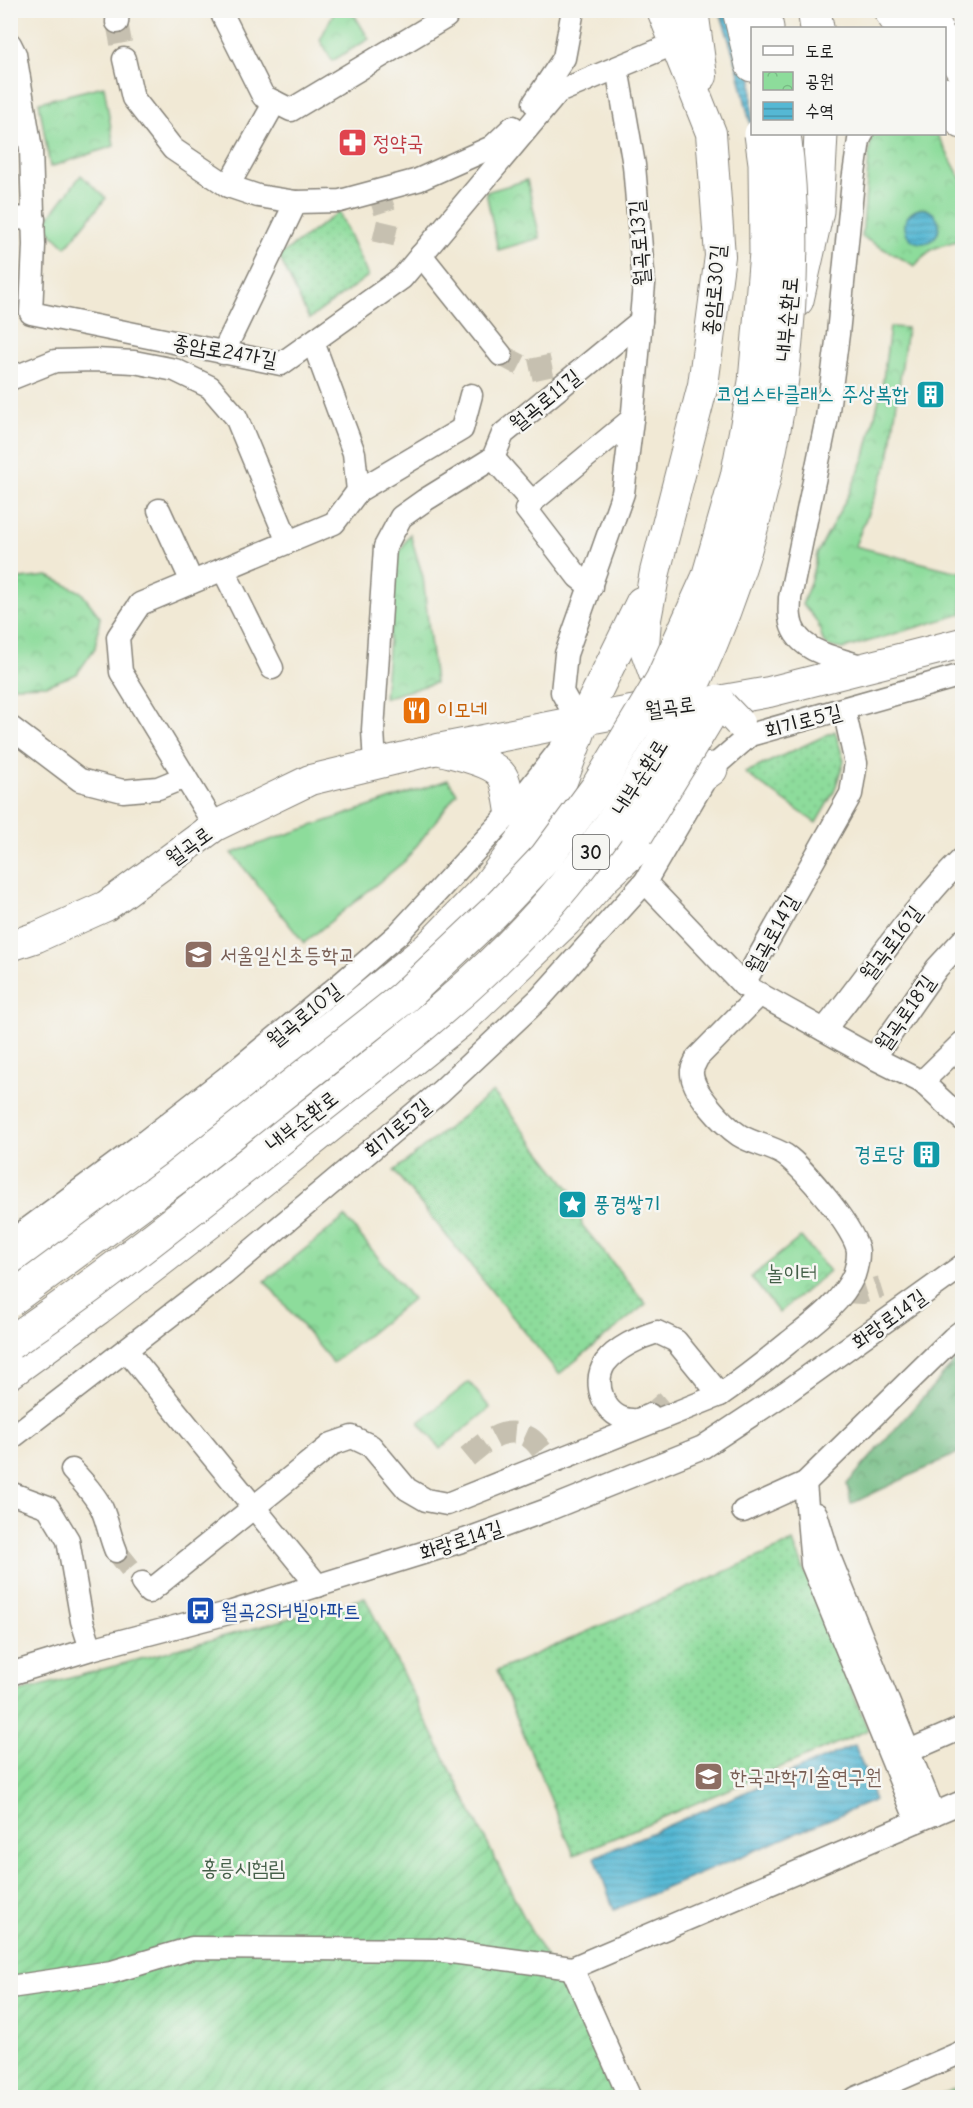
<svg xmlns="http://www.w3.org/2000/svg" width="973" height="2108" font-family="'Comic Neue','Poor Story',sans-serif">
	<defs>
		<pattern id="grass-dots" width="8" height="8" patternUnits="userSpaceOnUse" patternTransform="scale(1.5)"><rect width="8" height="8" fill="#8ddc9b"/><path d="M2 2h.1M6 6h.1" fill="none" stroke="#79bc85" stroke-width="1.8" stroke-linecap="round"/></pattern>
		<pattern id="forest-crowns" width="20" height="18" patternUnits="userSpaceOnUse" patternTransform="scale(1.5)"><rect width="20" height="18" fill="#72bc83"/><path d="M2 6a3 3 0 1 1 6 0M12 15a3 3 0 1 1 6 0" fill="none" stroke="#5d986a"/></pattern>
		<pattern id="park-crowns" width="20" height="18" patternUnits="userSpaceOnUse" patternTransform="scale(1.5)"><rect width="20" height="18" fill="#8ddc9b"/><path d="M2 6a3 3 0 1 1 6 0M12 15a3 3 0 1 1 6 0" fill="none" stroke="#79bc85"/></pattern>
		<pattern id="garden-furrows" width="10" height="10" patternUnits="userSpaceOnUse" patternTransform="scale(1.5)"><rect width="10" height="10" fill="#8ddc9b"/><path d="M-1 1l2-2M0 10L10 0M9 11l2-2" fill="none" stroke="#79bc85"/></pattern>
		<pattern id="water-rules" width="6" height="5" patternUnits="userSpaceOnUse" patternTransform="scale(1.5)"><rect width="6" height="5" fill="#55b8d4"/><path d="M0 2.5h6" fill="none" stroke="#4695ab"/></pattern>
	</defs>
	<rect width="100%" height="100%" fill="#f6f6f2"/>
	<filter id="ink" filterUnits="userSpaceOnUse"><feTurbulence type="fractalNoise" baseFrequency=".0167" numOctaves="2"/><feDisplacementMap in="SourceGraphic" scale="12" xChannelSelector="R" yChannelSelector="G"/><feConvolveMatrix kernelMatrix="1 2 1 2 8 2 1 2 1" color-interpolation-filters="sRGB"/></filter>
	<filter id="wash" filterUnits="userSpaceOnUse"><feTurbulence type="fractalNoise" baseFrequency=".008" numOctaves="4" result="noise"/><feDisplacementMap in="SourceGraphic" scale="24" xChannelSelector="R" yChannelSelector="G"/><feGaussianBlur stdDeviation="1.35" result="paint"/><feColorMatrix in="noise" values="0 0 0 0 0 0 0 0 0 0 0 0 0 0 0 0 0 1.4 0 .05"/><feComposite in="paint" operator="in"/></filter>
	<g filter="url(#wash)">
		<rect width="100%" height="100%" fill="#f1e9d5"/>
		<g fill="url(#grass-dots)" stroke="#547c5c" stroke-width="1.5">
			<polygon points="339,212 368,276 309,319 279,256"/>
			<polygon points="835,731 844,761 834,792 816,823 745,773"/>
			<polygon points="493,1092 577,1198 582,1225 646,1304 559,1374 394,1171"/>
			<polygon points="793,1542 868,1730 574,1855 497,1671"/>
		</g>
		<polygon fill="url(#forest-crowns)" stroke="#476c50" stroke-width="1.5" points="962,1353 962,1451 851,1504 847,1484"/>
		<g fill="url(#park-crowns)" stroke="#547c5c" stroke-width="1.5">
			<polygon points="335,10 352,11 369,39 332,61 320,40"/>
			<polygon points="104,86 114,146 50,167 39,102"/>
			<path d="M871,134H937L962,181V226L957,241C937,246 928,249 915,266L862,237Z"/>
			<polygon points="527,180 540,238 498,250 486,192"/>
			<path d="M890,327L907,328L889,460L855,546L950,570L962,572V614L843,649C818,646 825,642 818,624C815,617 807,610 802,605L811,580L817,554L850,492L865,456L882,387Z"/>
			<polygon points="410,534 423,577 435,683 384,698 396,558"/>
			<polygon points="48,576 81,592 100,617 95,648 77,674 47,685 14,686 10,684 11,580"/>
			<polygon points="345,1217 412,1299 333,1363 265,1281"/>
			<polygon points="801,1237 829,1271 779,1313 751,1277"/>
		</g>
		<g fill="url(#garden-furrows)" stroke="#547c5c" stroke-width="1.5">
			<polygon points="365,1598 530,1929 627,2097 11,2098 11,1694"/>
			<polygon points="962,2086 962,2097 934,2097"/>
		</g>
		<g fill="#8ddc9b" stroke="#547c5c" stroke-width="1.5">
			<polygon points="81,175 106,198 66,247 43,225"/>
			<polygon points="448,780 457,793 405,861 304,943 232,853"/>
			<polygon points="469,1382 490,1408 440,1449 419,1422"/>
		</g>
		<g fill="url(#water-rules)" stroke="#386a78" stroke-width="1.5">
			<polygon points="720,11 768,11 752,28 752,132 737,66"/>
			<circle cx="922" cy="226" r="17"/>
			<polygon points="855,1745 875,1800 614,1910 595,1857"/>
		</g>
	</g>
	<g filter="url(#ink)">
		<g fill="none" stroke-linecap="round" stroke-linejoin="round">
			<g stroke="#c6c0b0" stroke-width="22" stroke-dasharray="22 11" stroke-linecap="butt">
				<polyline points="117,22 124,59"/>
				<polyline points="378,191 388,221 381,251"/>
				<polyline points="501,355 530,370 557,364"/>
				<polyline points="844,1292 862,1293 881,1287"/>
				<polyline points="650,1415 671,1397"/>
				<path d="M467,1457C485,1442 505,1423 530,1438C538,1443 545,1456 551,1464"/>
				<polyline points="116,1551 142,1583"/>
			</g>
			<defs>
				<g id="minor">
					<polyline points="224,10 223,16 263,96 291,110 446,17 448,10"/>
					<polyline points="117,22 118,10"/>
					<polyline points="10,44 15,54 31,149 34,245 31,313 281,364 402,278 558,92 676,43"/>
					<polyline points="124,59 133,98 173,149 228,186 258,196 296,202 340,201 418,180 492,147 513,127"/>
					<polyline points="534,103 564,58 573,10"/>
					<path d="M862,134L859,140L853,181L838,334L827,418L790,598C790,604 789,611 790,617C793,652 838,658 864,667"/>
					<polyline points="228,186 275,102"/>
					<polyline points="10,218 34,219"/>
					<polyline points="421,255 501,355"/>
					<polyline points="223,353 296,202"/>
					<polyline points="10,379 55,361 95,360 134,362 175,370 210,387 236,417 288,542"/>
					<polyline points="493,458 532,502"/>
					<polyline points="358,491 462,429 471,395"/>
					<polyline points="159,510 192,582"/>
					<polyline points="223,569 272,668"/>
					<polyline points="591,587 578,577 526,509 532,502 632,419"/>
					<polyline points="10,727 80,780 123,791 158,788 185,777"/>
					<polyline points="375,764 373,730 385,547 401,517 425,500 493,458 503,434 641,321"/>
					<polyline points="215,826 121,672 118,637 140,604 334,523 358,491 354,453 313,342"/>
					<polyline points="645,882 743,985 874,1058 922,1082 962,1119"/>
					<polyline points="743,985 851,794 856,763 844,710"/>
					<path d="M824,1030C870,973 910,911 962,859"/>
					<polyline points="874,1058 937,968 962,941"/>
					<polyline points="922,1082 962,1043"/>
					<polyline points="10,1242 138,1147 240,1067 343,982 398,934 511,812 583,720 571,708 562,692 566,654 623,493 633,412 644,284 634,165 617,68"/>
					<polyline points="126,1350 318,1586"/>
					<path d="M650,1415C645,1417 637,1421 632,1420C605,1419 591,1384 605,1363C616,1348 640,1337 657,1332L676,1341L720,1395"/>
					<polyline points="10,1439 225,1273 441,1091 541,997 645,882 711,769 750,735 962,675"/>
					<path d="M72,1470C83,1482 95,1495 102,1509C108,1523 110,1537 116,1551"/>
					<polyline points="805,1483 812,1564 917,1821"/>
					<polyline points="10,1493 48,1507 68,1540 82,1621 91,1649 232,1612 465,1540 547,1510 703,1447 788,1391 962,1266"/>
					<polyline points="743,1511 805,1483 953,1338 962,1331"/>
					<polyline points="816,1514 830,1559 934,1814"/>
					<path d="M142,1583L149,1592L332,1444L352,1437L371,1446L407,1489L426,1500L447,1504L720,1395C743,1379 766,1361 788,1343C813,1323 840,1305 854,1275C856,1269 858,1259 858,1252C857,1231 803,1167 785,1155C771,1146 753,1144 739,1135C724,1125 690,1090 692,1071C692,1067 696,1062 697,1058L760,994"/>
					<polyline points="10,1674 91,1649"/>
					<polyline points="909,1751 962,1728"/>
					<polyline points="572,1968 630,2098"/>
					<polyline points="10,1987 112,1972 192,1948 436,1950 572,1968 962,1802"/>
					<polyline points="856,2098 962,2052"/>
				</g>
				<g id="major">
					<polyline points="662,10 711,133 720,256 703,385 655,572 646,619 644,646 656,679 671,699"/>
					<polyline points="693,10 702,76"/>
					<polyline points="583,720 641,602"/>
					<path d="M441,750C458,755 497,762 504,779C508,789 509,801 511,812"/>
					<polyline points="10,946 37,937 106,906 215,826 310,780 438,749 583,720 674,703 718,701 769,692 962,643"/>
				</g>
				<g id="highway">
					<polyline points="739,10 752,65"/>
					<polyline points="763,10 767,28"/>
					<polyline points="814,10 817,28"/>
					<polyline points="890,10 902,28"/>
					<polyline points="924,10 936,28"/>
					<polyline points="944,41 962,69"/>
					<polyline points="944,94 962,122"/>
					<polyline points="797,300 817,211 821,134"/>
					<polyline points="10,1273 123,1191 356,1008 429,948 487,888 554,799 583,720"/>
					<polyline points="10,1372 98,1308 212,1220 460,1021 566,920 604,877 648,837 693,782 711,769"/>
				</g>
			</defs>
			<use href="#minor" stroke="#868278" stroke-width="25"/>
			<use href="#major" stroke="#868278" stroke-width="32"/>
			<use href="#highway" stroke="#868278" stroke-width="35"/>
			<use href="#minor" stroke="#fff" stroke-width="22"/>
			<use href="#major" stroke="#fff" stroke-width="30"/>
			<use href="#highway" stroke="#fff" stroke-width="33"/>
			<defs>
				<polyline id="major-bridge" points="718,701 739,723"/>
				<g id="highway-bridge">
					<polyline points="637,834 718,701"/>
					<polyline points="10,1300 178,1176 403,998 494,912 546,857 597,788 662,680 708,578 737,477 755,382 766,253 765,163 761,134"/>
					<path d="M10,1343C108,1277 199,1203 291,1130C388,1054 487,980 565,885C686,737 757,567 782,378C792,296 795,215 784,134"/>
				</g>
			</defs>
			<use href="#major-bridge" stroke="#868278" stroke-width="32" stroke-linecap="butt"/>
			<use href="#highway-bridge" stroke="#868278" stroke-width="35" stroke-linecap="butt"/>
			<use href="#major-bridge" stroke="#fff" stroke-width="30"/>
			<use href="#highway-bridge" stroke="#fff" stroke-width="33"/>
		</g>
	</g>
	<defs>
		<symbol id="pharmacy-square" viewBox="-11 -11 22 22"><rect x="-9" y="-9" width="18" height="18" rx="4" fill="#e0444e" stroke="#f6f6f2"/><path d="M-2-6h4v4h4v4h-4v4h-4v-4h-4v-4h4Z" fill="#fff"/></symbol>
		<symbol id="building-square" viewBox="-11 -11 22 22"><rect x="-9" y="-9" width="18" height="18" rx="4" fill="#0f9aa8" stroke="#f6f6f2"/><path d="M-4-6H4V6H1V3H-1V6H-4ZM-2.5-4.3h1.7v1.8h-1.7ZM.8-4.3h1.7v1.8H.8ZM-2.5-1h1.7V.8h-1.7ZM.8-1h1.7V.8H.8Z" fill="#fff"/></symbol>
		<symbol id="restaurant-square" viewBox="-11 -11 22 22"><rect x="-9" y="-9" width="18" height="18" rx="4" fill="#e8710a" stroke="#f6f6f2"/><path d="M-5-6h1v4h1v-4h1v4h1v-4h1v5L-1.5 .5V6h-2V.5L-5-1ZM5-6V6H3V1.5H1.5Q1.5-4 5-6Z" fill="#fff"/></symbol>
		<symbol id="school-square" viewBox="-11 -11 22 22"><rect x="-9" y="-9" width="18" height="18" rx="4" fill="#8d6e63" stroke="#f6f6f2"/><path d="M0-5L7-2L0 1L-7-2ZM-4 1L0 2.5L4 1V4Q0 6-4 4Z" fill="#fff"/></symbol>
		<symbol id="sight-square" viewBox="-11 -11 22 22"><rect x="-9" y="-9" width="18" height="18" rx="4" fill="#0f9aa8" stroke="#f6f6f2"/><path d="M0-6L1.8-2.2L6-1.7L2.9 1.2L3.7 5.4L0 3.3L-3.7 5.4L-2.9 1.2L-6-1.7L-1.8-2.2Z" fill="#fff"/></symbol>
		<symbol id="bus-square" viewBox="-11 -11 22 22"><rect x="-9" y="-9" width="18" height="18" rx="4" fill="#1a4fb4" stroke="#f6f6f2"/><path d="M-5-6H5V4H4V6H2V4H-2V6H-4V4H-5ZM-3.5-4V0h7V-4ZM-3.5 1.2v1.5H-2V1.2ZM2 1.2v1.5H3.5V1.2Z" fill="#fff"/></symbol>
		<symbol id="university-square" viewBox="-11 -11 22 22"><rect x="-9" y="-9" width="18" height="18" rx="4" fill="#8d6e63" stroke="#f6f6f2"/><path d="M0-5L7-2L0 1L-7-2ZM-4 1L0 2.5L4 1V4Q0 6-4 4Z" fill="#fff"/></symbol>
	</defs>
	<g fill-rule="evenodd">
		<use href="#pharmacy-square" x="336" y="126" width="33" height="33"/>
		<use href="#building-square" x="914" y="378" width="33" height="33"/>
		<use href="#restaurant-square" x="400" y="694" width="33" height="33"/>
		<use href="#school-square" x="182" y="938" width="33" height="33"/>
		<use href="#building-square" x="910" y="1138" width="33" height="33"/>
		<use href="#sight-square" x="556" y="1188" width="33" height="33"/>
		<use href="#bus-square" x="184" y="1594" width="33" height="33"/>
		<use href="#university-square" x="692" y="1760" width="33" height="33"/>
	</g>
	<g text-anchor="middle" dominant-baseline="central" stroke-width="5" stroke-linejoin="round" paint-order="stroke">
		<rect fill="#f6f6f2" stroke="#5d5d5c" stroke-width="1.5" x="573" y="835" width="36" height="34" rx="4.5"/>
		<g font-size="20" font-weight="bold" fill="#1c1c1c">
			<text x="591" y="852">30</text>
		</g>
		<g font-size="21" fill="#be3a42" stroke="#f6f6f2" text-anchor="start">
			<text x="373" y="143">정약국</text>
		</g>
		<g font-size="21" fill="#1c1c1c" stroke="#f6f6f2">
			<text transform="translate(639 243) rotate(-94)">월곡로13길</text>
			<text transform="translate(714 290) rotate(-85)">종암로30길</text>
			<text transform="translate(787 319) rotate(-85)">내부순환로</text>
			<text transform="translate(225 351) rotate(10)">종암로24가길</text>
			<text transform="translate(545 400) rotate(-39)">월곡로11길</text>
			<text transform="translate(670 707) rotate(-8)">월곡로</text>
			<text transform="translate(803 721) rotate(-15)">회기로5길</text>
			<text transform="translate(640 777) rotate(-58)">내부순환로</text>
			<text transform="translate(189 846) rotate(-36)">월곡로</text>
			<text transform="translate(772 934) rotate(-61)">월곡로14길</text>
			<text transform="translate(891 943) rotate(-53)">월곡로16길</text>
			<text transform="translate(905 1013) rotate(-55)">월곡로18길</text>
			<text transform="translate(304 1015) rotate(-39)">월곡로10길</text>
			<text transform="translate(302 1121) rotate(-38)">내부순환로</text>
			<text transform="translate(397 1128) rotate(-40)">회기로5길</text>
			<text transform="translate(889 1319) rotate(-36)">화랑로14길</text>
			<text transform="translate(461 1540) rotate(-18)">화랑로14길</text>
		</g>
		<g font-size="21" fill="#0d838f" stroke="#f6f6f2" text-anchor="end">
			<text x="909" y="394">코업스타클래스 주상복합</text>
			<text x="905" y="1154">경로당</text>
			<text x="593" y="1204" text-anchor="start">풍경쌓기</text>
		</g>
		<g font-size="21" fill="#c56008" stroke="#f6f6f2" text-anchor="start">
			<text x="437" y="710">이모네</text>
		</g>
		<g font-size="21" fill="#785e54" stroke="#f6f6f2" text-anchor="start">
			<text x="220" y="955">서울일신초등학교</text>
			<text x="730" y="1777">한국과학기술연구원</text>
		</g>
		<g font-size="21" fill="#445f48" stroke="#f6f6f2">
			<text x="792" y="1273">놀이터</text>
			<text x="243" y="1868">홍릉시험림</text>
		</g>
		<g font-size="21" fill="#164399" stroke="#f6f6f2" text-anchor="start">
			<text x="221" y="1611">월곡2SH빌아파트</text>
		</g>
	</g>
	<rect width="973" height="2108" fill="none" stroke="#f6f6f2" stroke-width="36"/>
	<rect x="751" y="27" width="195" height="108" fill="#f6f6f2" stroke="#9f9f9c" stroke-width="1.5"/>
	<rect x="763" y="46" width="30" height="9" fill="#ffffff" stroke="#9f9f9c" stroke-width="1.5"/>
	<text x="805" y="57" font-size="18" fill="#1c1c1c">도로</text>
	<rect x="763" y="72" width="30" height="18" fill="url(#park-crowns)" stroke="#9f9f9c" stroke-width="1.5"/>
	<text x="805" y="87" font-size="18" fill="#1c1c1c">공원</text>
	<rect x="763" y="102" width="30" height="18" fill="url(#water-rules)" stroke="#9f9f9c" stroke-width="1.5"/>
	<text x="805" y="117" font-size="18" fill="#1c1c1c">수역</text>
</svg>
